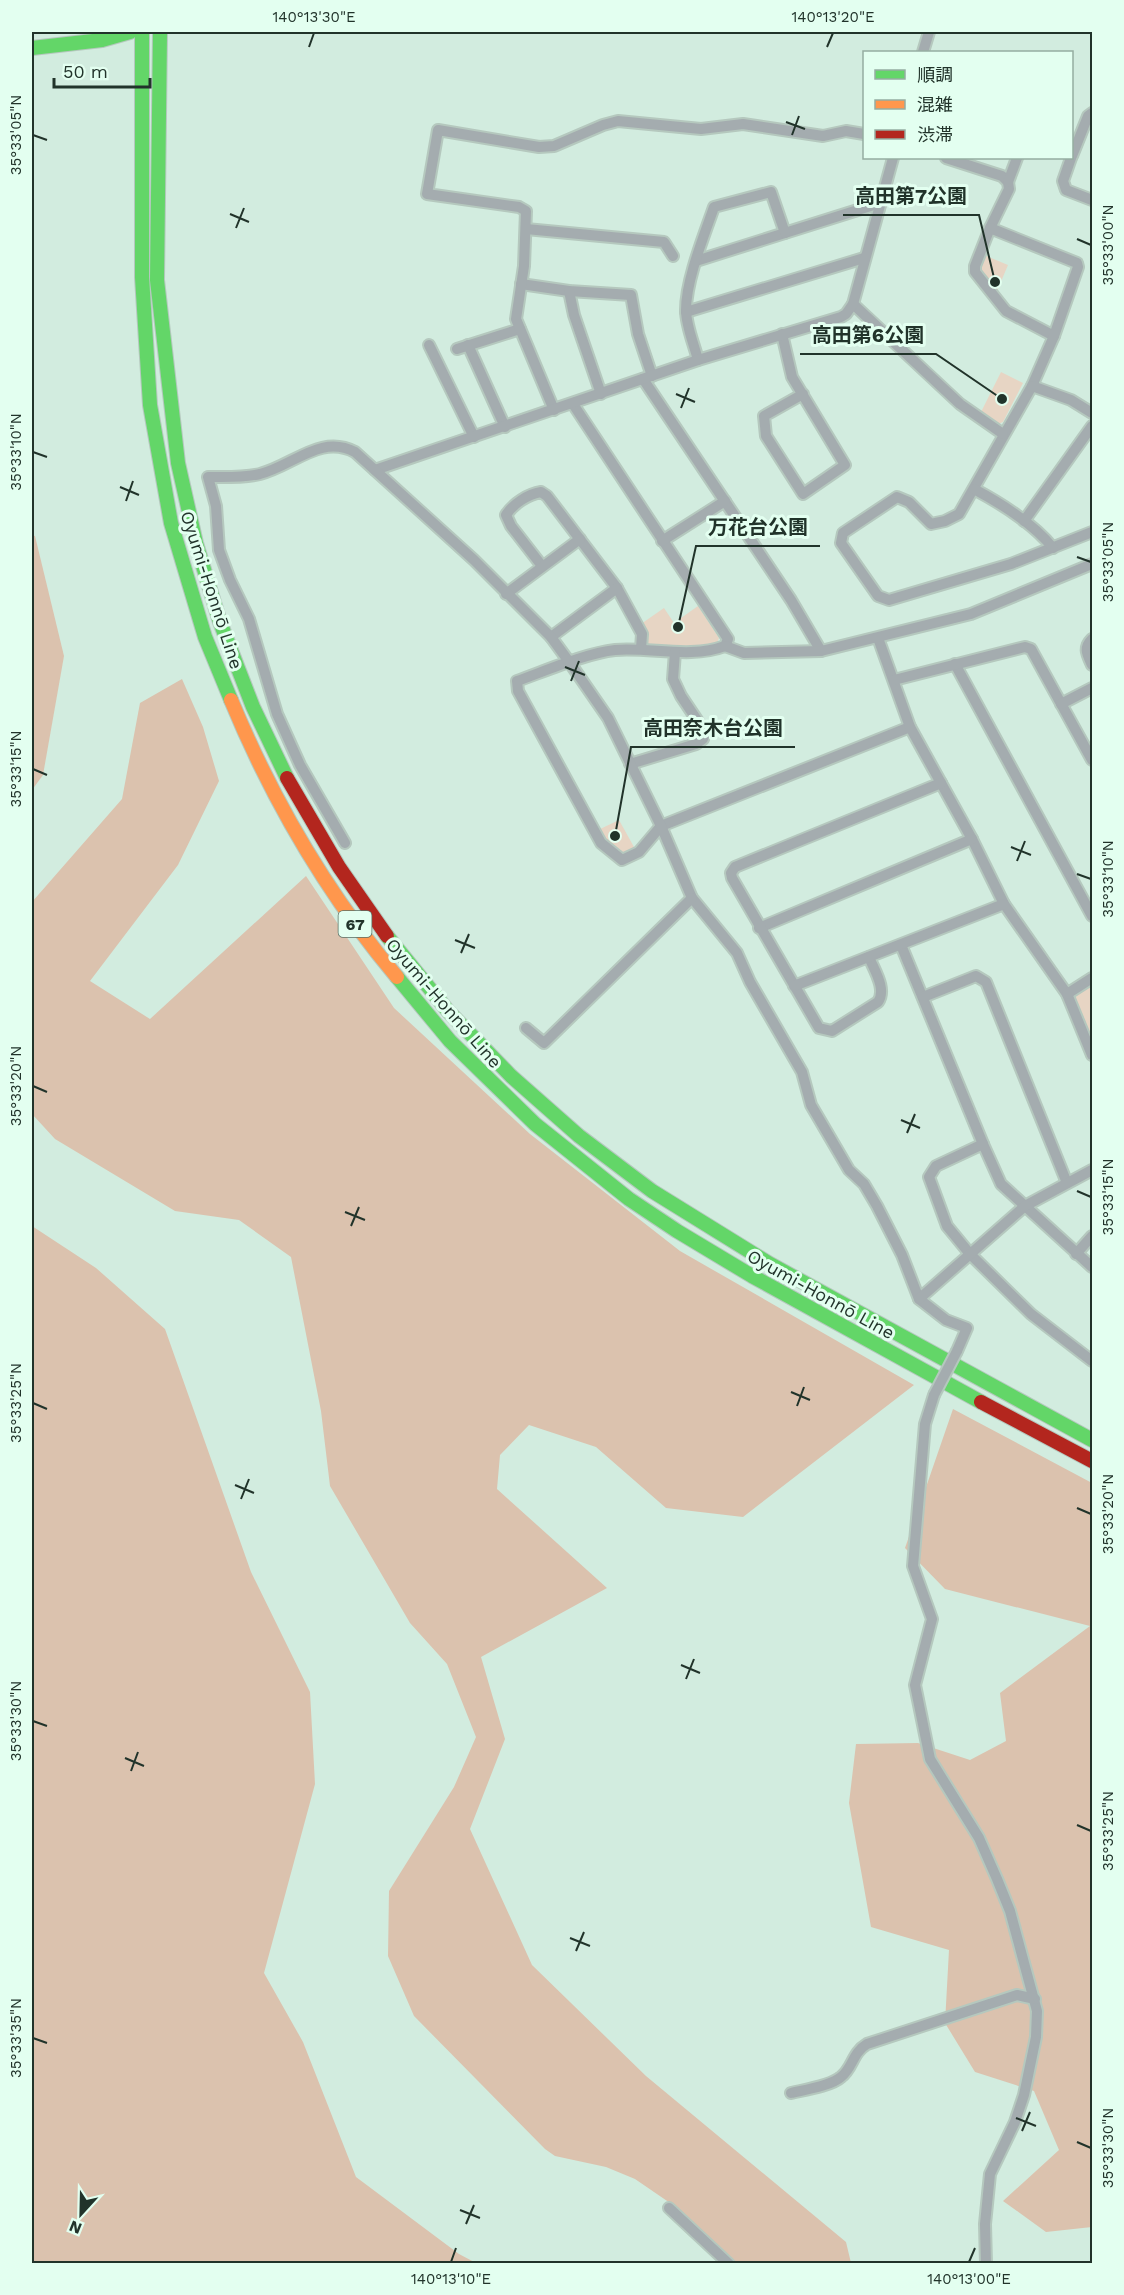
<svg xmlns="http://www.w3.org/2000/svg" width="1124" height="2295" font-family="'Work Sans','Noto Sans JP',sans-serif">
	<rect width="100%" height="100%" fill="#d2ecdf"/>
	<g fill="#e7d5c4">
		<path d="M984,255L1008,265L997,291C985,277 976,274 984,255Z"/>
		<polygon points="1001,372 1023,383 1003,422 998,424 980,414"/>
		<polygon points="698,606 719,638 717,643 703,648 646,644 646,629 641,624 664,608 674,623"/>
		<polygon points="619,820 634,847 624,854 605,843 598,830"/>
		<polygon points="1092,985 1092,1046 1075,1002 1077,993"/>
	</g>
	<g fill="#dbc2ae">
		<polygon points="32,535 35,536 64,656 43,775 32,790"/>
		<polygon points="182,679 203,727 219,781 178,865 90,981 150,1019 306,876 394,1008 530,1134 680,1251 914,1385 743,1517 666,1508 596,1447 529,1425 500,1455 497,1489 607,1588 481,1657 505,1739 470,1829 532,1965 646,2076 846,2242 851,2263 735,2263 673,2205 635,2179 606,2167 555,2156 545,2149 414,2016 388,1956 389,1891 454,1787 476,1737 447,1664 410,1623 330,1486 321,1411 291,1257 239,1220 175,1211 55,1139 32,1114 32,902 122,799 140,703"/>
		<polygon points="32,1226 96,1268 165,1329 251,1572 310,1692 315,1784 264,1973 303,2042 356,2177 459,2254 476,2263 32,2263"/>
		<polygon points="953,1409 1092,1483 1092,2227 1046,2232 1003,2201 1059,2150 1034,2091 975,2072 945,2023 949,1950 871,1927 849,1803 856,1744 918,1743 970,1760 1006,1741 1000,1693 1090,1626 945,1589 905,1548"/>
	</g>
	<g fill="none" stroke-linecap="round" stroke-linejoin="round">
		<defs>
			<g id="street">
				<polyline points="923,52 929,32"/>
				<polyline points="1072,156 1088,116 1092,113"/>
				<polyline points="946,158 1002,176 1008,182 1009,189 990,228 975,266 975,272 1006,311 1054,336"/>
				<polyline points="1071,158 1063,181 1066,190 1092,200"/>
				<polyline points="1008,182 1017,158"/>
				<polyline points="990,228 1077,263 1078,267 1054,336 1032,386 959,514 945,521 931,524 909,502 897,497 843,533 841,543 878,596 889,600 1011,564 1092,532"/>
				<polyline points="526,229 664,242 673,256"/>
				<polyline points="696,261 880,203"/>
				<polyline points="521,284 569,291 631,295 638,334 652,376"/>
				<polyline points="569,291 574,315 601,394"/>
				<polyline points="853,304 960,404 1003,434"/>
				<polyline points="686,312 864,258"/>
				<polyline points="782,334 792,377 845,465 803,494 766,436 764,416 803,394"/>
				<polyline points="429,345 474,437"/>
				<polyline points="468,345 505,427"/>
				<polyline points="457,349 520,329"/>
				<path d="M698,360C694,344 686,326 686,310C686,280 704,236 714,207L771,192L785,233"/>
				<polyline points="643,379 791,600 821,651"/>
				<polyline points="1032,386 1071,400 1092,413"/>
				<path d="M573,404L728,639L725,646C690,659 651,647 615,650C587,653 545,671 517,681L518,691L601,843L622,860L639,852L661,826L910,727"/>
				<polyline points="554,410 516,319 524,266 526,211 519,207 427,194 438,130 539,147 554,146 603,125 618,121 701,129 743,124 823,136 846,131 864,134"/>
				<polyline points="375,470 698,360 841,317 846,314 853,304 893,158"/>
				<path d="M974,489C1002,504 1033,523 1053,548"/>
				<polyline points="1024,521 1092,426"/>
				<polyline points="662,541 725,501"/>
				<path d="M542,566L511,526L506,515C513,504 528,494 541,492L547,496L617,588L642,634L641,649"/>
				<polyline points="506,594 580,539"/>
				<polyline points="551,637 617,588"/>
				<polyline points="878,638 910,727 972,839 1004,904 1067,994 1092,1055"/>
				<path d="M1092,639C1083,648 1087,654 1092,665"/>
				<polyline points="725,646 744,653 821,651 971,614 1092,564"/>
				<polyline points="955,664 1092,916"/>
				<polyline points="894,680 1025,647 1031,649 1092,760"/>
				<polyline points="1061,704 1092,688"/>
				<polyline points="630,764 696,744 703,739 705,732 681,696 673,679 675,652"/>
				<path d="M345,843L300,765L277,714L249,619L230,580L219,550L216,506L208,477C226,477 242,478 260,474C294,465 321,434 355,452L474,560L551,637L570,663L608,718L661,826L692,898L737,953L750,982L802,1072L811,1105L849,1170L864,1184L877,1206L902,1255L919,1299L946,1320L967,1328L957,1351"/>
				<polyline points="759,928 972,839"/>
				<polyline points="901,945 983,1144"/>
				<path d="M869,957C874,970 887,989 878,1002L832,1031L819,1028L732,878L731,873L735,867L941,783"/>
				<polyline points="794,986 1004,904"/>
				<polyline points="1067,994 1092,978"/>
				<polyline points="923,997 976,976 986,982 1067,1183"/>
				<polyline points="526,1028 544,1043 692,898"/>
				<polyline points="1076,1254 1092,1236"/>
				<polyline points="1092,1267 1001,1184 983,1144 936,1166 929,1177 947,1226 970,1254 1031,1314 1092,1361"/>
				<polyline points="919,1299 1025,1206 1092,1170"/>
				<polyline points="934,1395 925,1424 913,1566 932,1619 915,1685 930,1759 979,1838 997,1879 1010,1911 1037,2011 1036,2037 1024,2095 1015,2122 990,2174 985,2224 986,2264"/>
				<path d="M791,2093C804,2090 831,2086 841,2077C853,2068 852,2053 867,2044L1017,1995L1035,1999"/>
				<polyline points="669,2208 729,2264"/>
			</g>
			<g id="fast">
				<polyline points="142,32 142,277 150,405 171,523 205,637 231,700"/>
				<polyline points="160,32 157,280 178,463 196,543 220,622 253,707 287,778"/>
				<polyline points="32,48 102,40 130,32"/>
				<polyline points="387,936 448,1011 511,1076 579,1136 652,1191 770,1264 1092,1440"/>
				<polyline points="397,977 450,1041 535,1124 629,1199 677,1231 752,1276 981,1402"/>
			</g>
			<path id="slow" d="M231,700C272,799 328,895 397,977"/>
			<g id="jam">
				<polyline points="287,778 339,867 387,936"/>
				<polyline points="981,1402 1092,1461"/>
			</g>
		</defs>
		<use href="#street" stroke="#b5c8be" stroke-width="14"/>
		<use href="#fast" stroke="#b5c8be" stroke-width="16"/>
		<use href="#slow" stroke="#b5c8be" stroke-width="16"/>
		<use href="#jam" stroke="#b5c8be" stroke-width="16"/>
		<use href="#street" stroke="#a4acaf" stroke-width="10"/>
		<use href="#fast" stroke="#63d668" stroke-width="14"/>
		<use href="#slow" stroke="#ff974d" stroke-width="14"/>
		<use href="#jam" stroke="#b3261e" stroke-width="14"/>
		<defs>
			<polyline id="street-bridge" points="934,1395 957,1351"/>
		</defs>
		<use href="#street-bridge" stroke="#b5c8be" stroke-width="14" stroke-linecap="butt"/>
		<use href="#street-bridge" stroke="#a4acaf" stroke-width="10"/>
	</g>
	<path fill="none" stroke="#21332a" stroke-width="2" d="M309,47L314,33M827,47L833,33M786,122L805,129M33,135L47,140M792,135L799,116M230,214L249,222M236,228L244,208M1077,239L1091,245M676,394L695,402M681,408L689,388M33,452L47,457M120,487L139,495M126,501L133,481M1077,557L1091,562M565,667L585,675M571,681L579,661M33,769L47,775M1011,847L1031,855M1017,861L1025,841M1077,874L1091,879M455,940L475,948M461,953L469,934M33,1086L47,1092M901,1120L920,1128M907,1133L915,1114M1077,1191L1091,1197M345,1212L365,1220M351,1226L359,1207M791,1392L810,1400M33,1403L47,1409M797,1406L804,1387M235,1485L254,1493M241,1499L249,1479M1077,1508L1091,1514M681,1665L700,1673M686,1679L694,1659M33,1721L47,1726M125,1758L144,1766M131,1771L138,1752M1077,1825L1091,1831M570,1938L590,1946M576,1951L584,1932M33,2038L47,2043M1016,2118L1036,2126M1022,2131L1030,2112M1077,2142L1091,2148M460,2210L480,2218M466,2224L474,2205M451,2262L456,2248M969,2262L975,2248"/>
	<g text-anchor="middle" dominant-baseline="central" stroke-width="6" stroke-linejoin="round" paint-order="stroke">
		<rect fill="#e3fff0" stroke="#5b7065" stroke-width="1.5" x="338.5" y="911" width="33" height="26" rx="4.5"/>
		<g font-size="16" font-weight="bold" fill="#21332a">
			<text x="355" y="924">67</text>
		</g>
		<g font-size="18" fill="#21332a" stroke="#e3fff0">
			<text transform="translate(212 590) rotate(72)">Oyumi-Honnō Line</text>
			<text transform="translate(444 1003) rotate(49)">Oyumi-Honnō Line</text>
			<text transform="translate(821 1294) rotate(29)">Oyumi-Honnō Line</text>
		</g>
	</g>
	<path fill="none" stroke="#21332a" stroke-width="2" d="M995 282L979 215H843M1002 399L936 354H800M678 627L696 546H820M615 836L631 747H795"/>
	<g fill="#21332a" stroke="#e3fff0" stroke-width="2">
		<circle cx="995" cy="282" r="6"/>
		<circle cx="1002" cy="399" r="6"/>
		<circle cx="678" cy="627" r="6"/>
		<circle cx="615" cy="836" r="6"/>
	</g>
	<g font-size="20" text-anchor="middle" font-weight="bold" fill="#21332a" stroke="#e3fff0" stroke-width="6" stroke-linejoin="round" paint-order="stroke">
		<text x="911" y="203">高田第7公園</text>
		<text x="868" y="342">高田第6公園</text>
		<text x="758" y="534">万花台公園</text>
		<text x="713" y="735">高田奈木台公園</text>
	</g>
	<rect width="1124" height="2295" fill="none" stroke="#e3fff0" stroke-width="66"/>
	<rect x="863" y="51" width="210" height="108" fill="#e3fff0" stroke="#95ada1" stroke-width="1.5"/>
	<rect x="875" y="70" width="30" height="9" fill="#63d668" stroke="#95ada1" stroke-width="1.5"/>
	<text x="917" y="81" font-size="18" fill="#21332a">順調</text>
	<rect x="875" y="100" width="30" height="9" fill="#ff974d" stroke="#95ada1" stroke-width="1.5"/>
	<text x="917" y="111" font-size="18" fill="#21332a">混雑</text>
	<rect x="875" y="130" width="30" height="9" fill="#b3261e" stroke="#95ada1" stroke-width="1.5"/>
	<text x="917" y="141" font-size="18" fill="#21332a">渋滞</text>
	<g transform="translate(81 2214) rotate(202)" stroke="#e3fff0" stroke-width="4.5" paint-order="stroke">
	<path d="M0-4.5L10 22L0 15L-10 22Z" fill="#21332a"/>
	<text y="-9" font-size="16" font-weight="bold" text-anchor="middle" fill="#21332a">N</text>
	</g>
	<path d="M54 78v9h96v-9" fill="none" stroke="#21332a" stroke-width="3"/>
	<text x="63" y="78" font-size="18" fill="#21332a" stroke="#e3fff0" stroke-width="4.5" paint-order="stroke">50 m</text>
	<rect x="33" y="33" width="1058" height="2229" fill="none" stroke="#21332a" stroke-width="2"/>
	<g font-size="15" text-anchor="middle" fill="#21332a">
		<text x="314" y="22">140°13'30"E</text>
		<text x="833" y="22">140°13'20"E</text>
		<text transform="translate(16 135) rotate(-90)" y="5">35°33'05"N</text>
		<text transform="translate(1108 245) rotate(-90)" y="5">35°33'00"N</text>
		<text transform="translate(16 452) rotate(-90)" y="5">35°33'10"N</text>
		<text transform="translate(1108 562) rotate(-90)" y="5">35°33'05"N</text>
		<text transform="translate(16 769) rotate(-90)" y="5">35°33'15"N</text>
		<text transform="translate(1108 879) rotate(-90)" y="5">35°33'10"N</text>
		<text transform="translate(16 1086) rotate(-90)" y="5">35°33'20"N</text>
		<text transform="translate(1108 1197) rotate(-90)" y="5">35°33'15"N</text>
		<text transform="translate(16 1403) rotate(-90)" y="5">35°33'25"N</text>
		<text transform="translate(1108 1514) rotate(-90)" y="5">35°33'20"N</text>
		<text transform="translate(16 1721) rotate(-90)" y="5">35°33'30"N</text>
		<text transform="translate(1108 1831) rotate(-90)" y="5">35°33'25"N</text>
		<text transform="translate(16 2038) rotate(-90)" y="5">35°33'35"N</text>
		<text transform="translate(1108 2148) rotate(-90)" y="5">35°33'30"N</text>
		<text x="451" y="2284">140°13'10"E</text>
		<text x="969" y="2284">140°13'00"E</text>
	</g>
</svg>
